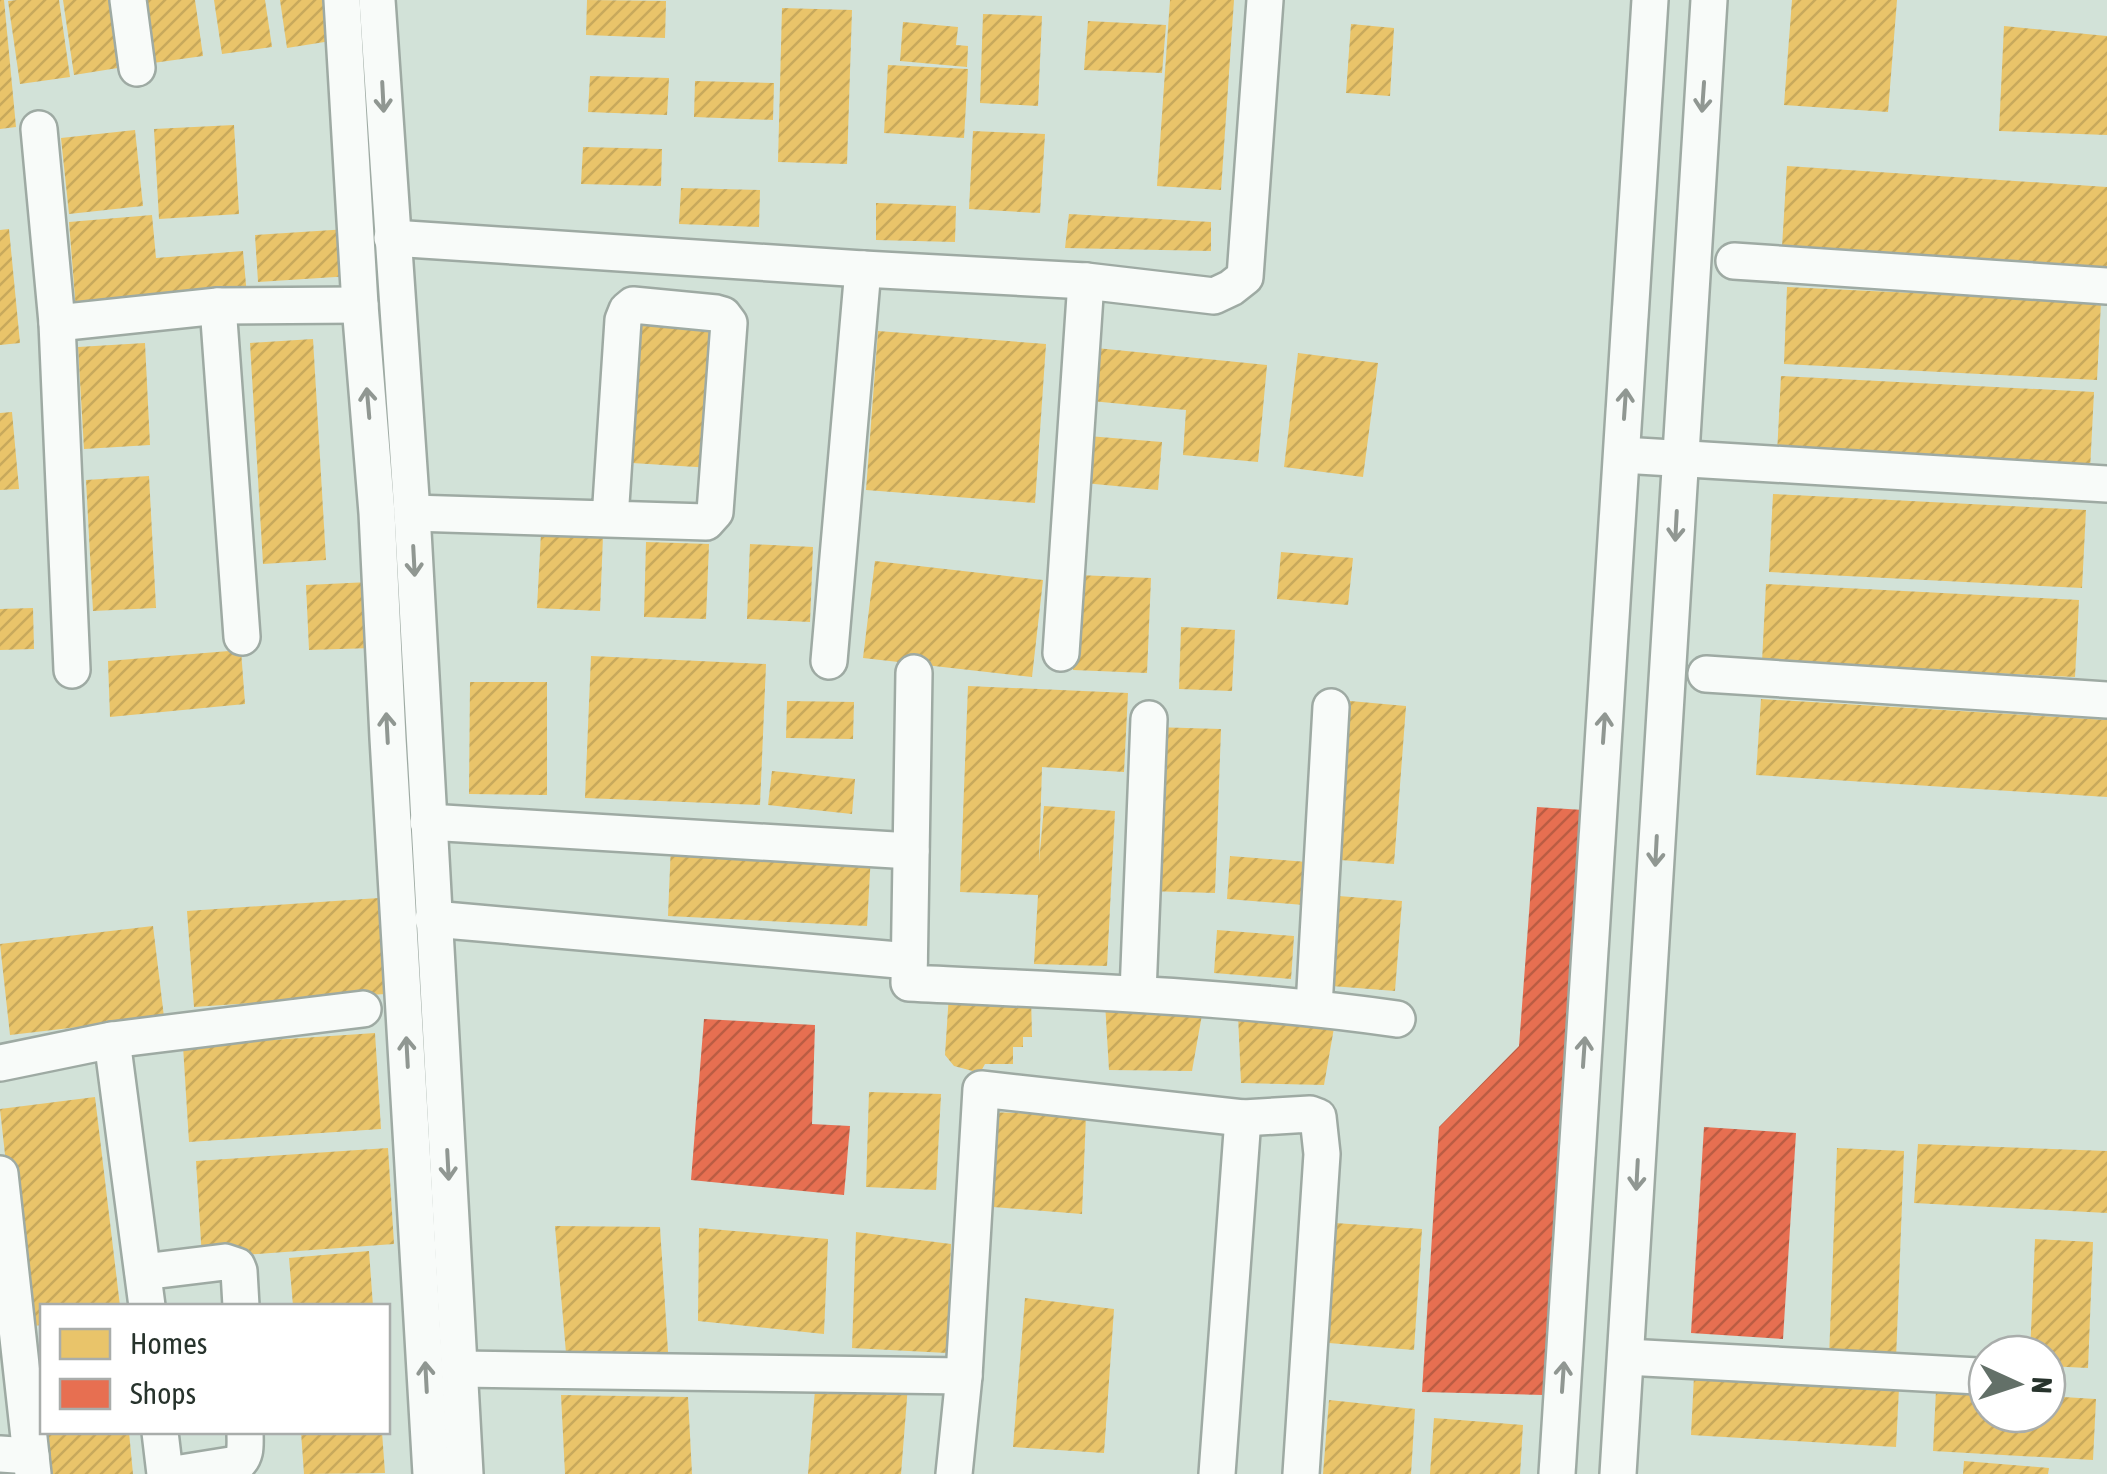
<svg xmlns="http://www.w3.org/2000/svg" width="2107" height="1474" font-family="'Asap Condensed',sans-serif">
	<defs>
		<pattern id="homes-hatch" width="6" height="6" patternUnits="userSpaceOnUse" patternTransform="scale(2.5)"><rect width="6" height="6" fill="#e9c46a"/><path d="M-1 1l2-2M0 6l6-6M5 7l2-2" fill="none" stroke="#c8a95c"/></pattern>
		<pattern id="shops-hatch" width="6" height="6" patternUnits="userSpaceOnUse" patternTransform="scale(2.5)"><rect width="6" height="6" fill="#e76f51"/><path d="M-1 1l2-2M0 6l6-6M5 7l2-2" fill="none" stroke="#bb5c43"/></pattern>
	</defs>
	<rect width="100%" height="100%" fill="#d2e2d8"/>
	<g fill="url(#homes-hatch)">
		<polygon points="0,0 4,0 16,127 0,129"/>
		<polygon points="17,0 59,0 70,77 20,84 8,1"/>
		<polygon points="63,0 114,0 124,67 74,75"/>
		<polygon points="144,0 195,0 203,56 153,63"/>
		<polygon points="214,0 265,0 272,47 222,54"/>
		<polygon points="280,0 331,0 337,40 287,48"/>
		<polygon points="587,0 666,1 665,38 586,35"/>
		<polygon points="1170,0 1234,0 1221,190 1157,186"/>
		<polygon points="1792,0 1897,0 1888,112 1784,105"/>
		<polygon points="782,8 852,10 847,164 778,162"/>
		<polygon points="983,14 1042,16 1038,106 980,103"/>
		<polygon points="1088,21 1166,25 1162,73 1084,70"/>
		<polygon points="903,22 958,27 956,45 968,46 967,67 900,61"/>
		<polygon points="1351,24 1394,28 1390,96 1346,93"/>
		<polygon points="2004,26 2107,36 2107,135 1999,131"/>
		<polygon points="888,65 968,69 964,138 884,133"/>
		<polygon points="590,76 669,78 667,115 588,112"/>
		<polygon points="695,81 774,83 773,120 694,117"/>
		<polygon points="234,125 239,214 159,219 154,129"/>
		<polygon points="135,130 143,206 69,214 61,138"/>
		<polygon points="973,131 1045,134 1040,213 969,209"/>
		<polygon points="583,147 662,149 661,186 581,184"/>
		<polygon points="1787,166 2107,187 2107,268 1782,247"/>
		<polygon points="681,188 760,190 759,227 679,224"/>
		<polygon points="876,203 956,206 955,242 876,240"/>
		<polygon points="1069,214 1211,222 1211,251 1065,248"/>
		<polygon points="152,215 156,258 243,251 247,296 76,310 69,222"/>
		<polygon points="9,229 20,343 0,345 0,230"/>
		<polygon points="348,229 351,276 258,282 255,235"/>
		<polygon points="1787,287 2101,302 2097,380 1784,364"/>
		<polygon points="641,319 722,324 712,468 632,463"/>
		<polygon points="878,331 1046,344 1035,503 866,490"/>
		<polygon points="313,339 326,560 263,564 250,343"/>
		<polygon points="145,343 150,445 84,449 78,347"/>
		<polygon points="1096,348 1267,365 1258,462 1183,455 1186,410 1091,401"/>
		<polygon points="1298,353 1378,363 1363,477 1284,467"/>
		<polygon points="1781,376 2094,392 2090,470 1777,454"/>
		<polygon points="12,412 19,489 0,490 0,413"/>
		<polygon points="1088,436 1162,442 1158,490 1084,483"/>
		<polygon points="149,476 156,608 93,611 86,480"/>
		<polygon points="1773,494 2086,510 2082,588 1769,572"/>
		<polygon points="541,533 603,536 600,611 537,608"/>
		<polygon points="646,542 709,544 706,619 644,617"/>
		<polygon points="750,544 813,547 810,622 747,619"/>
		<polygon points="1281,552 1353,558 1348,605 1277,599"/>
		<polygon points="875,561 1043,580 1032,677 863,658"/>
		<polygon points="1077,575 1151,578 1147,673 1073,670"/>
		<polygon points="370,582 373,648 309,650 306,585"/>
		<polygon points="1766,584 2079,600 2075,677 1762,662"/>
		<polygon points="33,608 34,649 0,650 0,609"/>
		<polygon points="1181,627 1235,630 1232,691 1179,689"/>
		<polygon points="241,650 245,704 110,717 108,661"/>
		<polygon points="591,656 766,664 760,805 585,798"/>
		<polygon points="470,682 547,682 547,795 469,794"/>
		<polygon points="968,686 1128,693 1124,772 1042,767 1039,863 1044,806 1115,811 1107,966 1034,964 1038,895 960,892"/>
		<polygon points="1761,699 2107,720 2107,797 1756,775"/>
		<polygon points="1339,700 1406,706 1394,864 1327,859"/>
		<polygon points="787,701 854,702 853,739 786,738"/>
		<polygon points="1153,727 1221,729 1215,893 1147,891"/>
		<polygon points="772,771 855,779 852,814 768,805"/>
		<polygon points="671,844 871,854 867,926 668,916"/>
		<polygon points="1230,856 1307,862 1304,905 1227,899"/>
		<polygon points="1326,895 1402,901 1395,991 1319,985"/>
		<polygon points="379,898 385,994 194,1007 187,911"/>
		<polygon points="153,926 164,1017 10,1035 0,944"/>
		<polygon points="1217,930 1294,936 1291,979 1214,973"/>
		<polygon points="949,994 1031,994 1032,1037 1023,1037 1023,1047 1013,1047 1013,1064 985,1064 980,1073 954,1066 945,1055"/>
		<polygon points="1105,1002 1203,1009 1192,1071 1109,1070"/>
		<polygon points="1238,1015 1335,1022 1324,1085 1241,1083"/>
		<polygon points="375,1033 381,1129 189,1142 183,1046"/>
		<polygon points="869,1092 941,1094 936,1190 866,1187"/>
		<polygon points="95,1097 120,1306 42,1306 42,1325 24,1327 0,1109"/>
		<polygon points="986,1112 1086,1115 1082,1214 981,1206"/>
		<polygon points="1918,1144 2107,1151 2107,1213 1914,1203"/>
		<polygon points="388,1148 394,1244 202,1258 196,1161"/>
		<polygon points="1837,1148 1904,1151 1896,1360 1829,1358"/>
		<polygon points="1335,1223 1422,1229 1414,1350 1329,1343"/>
		<polygon points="555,1226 660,1227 668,1352 566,1353"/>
		<polygon points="699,1228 828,1239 824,1334 698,1321"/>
		<polygon points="856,1232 951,1244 947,1353 852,1348"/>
		<polygon points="2035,1239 2093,1242 2088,1368 2047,1366 2047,1354 2030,1354"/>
		<polygon points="369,1251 373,1306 293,1306 289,1258"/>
		<polygon points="1025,1298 1114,1309 1104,1453 1013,1447"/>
		<polygon points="42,1364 42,1432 129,1432 133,1474 38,1474 28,1365"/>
		<polygon points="1694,1376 1899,1388 1896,1447 1691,1435"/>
		<polygon points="816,1378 908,1385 901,1474 808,1474"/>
		<polygon points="1936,1390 1987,1393 1987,1414 2047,1414 2047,1396 2096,1399 2093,1460 1933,1451"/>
		<polygon points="561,1395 688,1397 692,1474 565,1474"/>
		<polygon points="1329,1400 1415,1409 1411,1474 1323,1474"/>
		<polygon points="1434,1418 1523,1425 1520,1474 1430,1474"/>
		<polygon points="301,1432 382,1432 385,1473 304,1474"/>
		<polygon points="1964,1461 2049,1468 2048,1474 1963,1474"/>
	</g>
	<g fill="url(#shops-hatch)">
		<polygon points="1537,807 1583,810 1576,880 1544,1395 1422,1392 1439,1127 1519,1046"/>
		<polygon points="704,1019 815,1025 812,1124 850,1126 844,1195 691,1180"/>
		<polygon points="1704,1127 1796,1133 1783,1339 1691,1333"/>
	</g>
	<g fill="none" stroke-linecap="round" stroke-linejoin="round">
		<defs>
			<g id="minor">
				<polyline points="128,0 137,68"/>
				<polyline points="342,0 360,305 377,513 388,738 431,1474"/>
				<polyline points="377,0 412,513 465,1474"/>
				<polyline points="39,129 57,323 72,670"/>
				<polyline points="392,238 863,269 1086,281 1214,296 1231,288 1245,277 1265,0"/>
				<polyline points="1734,261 2107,286"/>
				<polyline points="218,306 242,637"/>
				<polyline points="57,323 218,306 360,305"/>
				<polyline points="1622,455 2107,484"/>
				<polyline points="412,513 706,522 715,512 729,323 723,315 716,313 633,305 627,310 623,320 610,519"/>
				<polyline points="1061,653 1086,281"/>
				<polyline points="829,661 863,269"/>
				<path d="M914,673L909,983C1073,991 1236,996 1397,1019"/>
				<polyline points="1706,674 2107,700"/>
				<polyline points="428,822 911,851"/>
				<polyline points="433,919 909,961"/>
				<polyline points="1138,993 1149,719"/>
				<polyline points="1314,1007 1331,707"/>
				<polyline points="112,1040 147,1306"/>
				<polyline points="0,1063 112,1040 363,1009"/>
				<polyline points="0,1174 33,1474"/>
				<polyline points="143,1272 225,1262 237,1266 239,1271 241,1306"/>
				<polyline points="1626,1357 1978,1376"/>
				<polyline points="460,1369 964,1376"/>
				<polyline points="160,1432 165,1474"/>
				<polyline points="0,1454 31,1456"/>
				<path d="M175,1474L237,1464C247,1455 245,1445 245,1432"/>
				<polyline points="954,1474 964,1376 981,1089 1243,1118 1310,1114 1318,1117 1322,1154 1301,1474"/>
				<polyline points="1217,1474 1243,1118"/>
				<polyline points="1557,1474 1650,0"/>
				<polyline points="1618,1474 1709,0"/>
			</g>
		</defs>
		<use href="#minor" stroke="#9eaaa3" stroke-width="40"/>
		<use href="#minor" stroke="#f8fbf9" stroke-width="35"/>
	</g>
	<defs><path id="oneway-shaft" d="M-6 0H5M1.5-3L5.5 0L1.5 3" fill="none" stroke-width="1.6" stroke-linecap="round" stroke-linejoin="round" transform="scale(2.5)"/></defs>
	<g stroke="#909792">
		<use href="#oneway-shaft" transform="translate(383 97) rotate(87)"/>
		<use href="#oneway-shaft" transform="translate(1703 97) rotate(94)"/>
		<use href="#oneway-shaft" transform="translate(368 403) rotate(-95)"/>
		<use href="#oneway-shaft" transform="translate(1625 404) rotate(-86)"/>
		<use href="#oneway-shaft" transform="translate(1676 526) rotate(93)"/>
		<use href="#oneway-shaft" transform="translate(414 561) rotate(87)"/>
		<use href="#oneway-shaft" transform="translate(387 728) rotate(-93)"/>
		<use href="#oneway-shaft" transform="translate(1604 728) rotate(-86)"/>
		<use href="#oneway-shaft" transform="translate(1656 851) rotate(93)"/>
		<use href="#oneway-shaft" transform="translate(407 1052) rotate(-93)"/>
		<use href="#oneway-shaft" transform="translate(1584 1052) rotate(-86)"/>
		<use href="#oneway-shaft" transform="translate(448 1165) rotate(87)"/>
		<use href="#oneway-shaft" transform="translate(1637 1175) rotate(93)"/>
		<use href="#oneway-shaft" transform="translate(426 1377) rotate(-93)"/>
		<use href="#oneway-shaft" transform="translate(1563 1377) rotate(-86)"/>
	</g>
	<rect x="40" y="1304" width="350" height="130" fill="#ffffff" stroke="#a9adab" stroke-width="2.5"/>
	<rect x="60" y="1329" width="50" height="30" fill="#e9c46a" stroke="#a9adab" stroke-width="2.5"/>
	<text x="130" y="1354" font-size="30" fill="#27332c">Homes</text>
	<rect x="60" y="1379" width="50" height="30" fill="#e76f51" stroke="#a9adab" stroke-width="2.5"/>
	<text x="130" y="1404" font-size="30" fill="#27332c">Shops</text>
	<g transform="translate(2017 1384) rotate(93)"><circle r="48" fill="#ffffff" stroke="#a9adab" stroke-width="2.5"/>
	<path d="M0-8L18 38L0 25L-18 38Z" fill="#637068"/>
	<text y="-15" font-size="28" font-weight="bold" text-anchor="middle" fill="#27332c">N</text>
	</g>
</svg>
